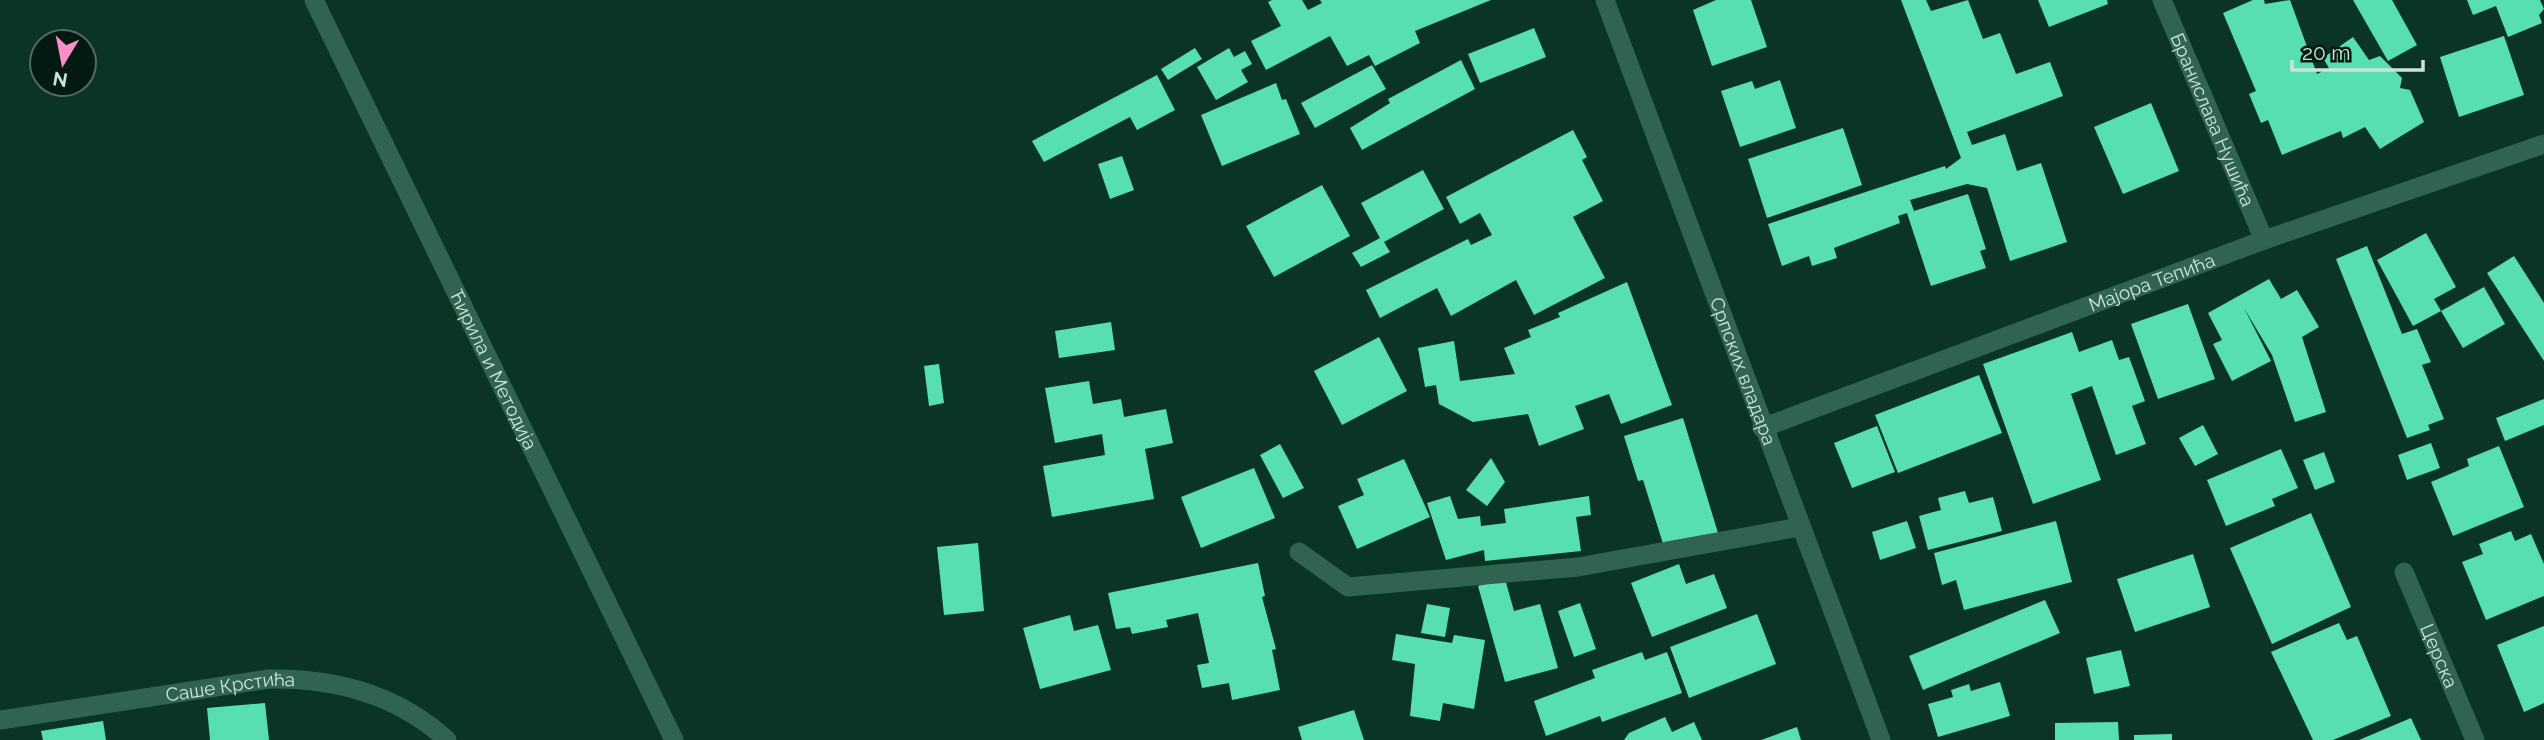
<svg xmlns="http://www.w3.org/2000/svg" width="2544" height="740" font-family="Raleway,sans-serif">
	<rect width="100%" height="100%" fill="#0a3426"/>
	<g fill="#58dfb1">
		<polygon points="1272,0 1302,0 1308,10 1322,3 1320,0 1491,0 1415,31 1420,43 1375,66 1369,55 1347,66 1330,36 1266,70 1251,41 1281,26 1268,2"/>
		<polygon points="1716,0 1751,0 1767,47 1712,66 1693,10"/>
		<polygon points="1901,0 1926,0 1931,11 1968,0 1983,39 2000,33 2016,74 2050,62 2063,96 1967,132 1972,145 2005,134 2017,171 2041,163 2067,242 2010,261 1987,188 1967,184 1910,200 1914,211 1968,194 1986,249 1980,251 1986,268 1931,286 1907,213 1898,216 1900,223 1834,248 1837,258 1812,266 1809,256 1782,266 1768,224 1945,166 1946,169 1961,158"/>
		<polygon points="2038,0 2107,0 2108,4 2049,27"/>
		<polygon points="2253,0 2264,0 2265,4 2290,0 2317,74 2329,68 2323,58 2353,37 2369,60 2380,56 2402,78 2400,88 2410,90 2424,122 2380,149 2365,127 2343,138 2341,131 2282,155 2268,120 2261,123 2249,94 2256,91 2223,13"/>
		<polygon points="2353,0 2392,0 2417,45 2388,61"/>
		<polygon points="2467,0 2540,0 2544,9 2539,15 2542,23 2508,37 2496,6 2473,15"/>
		<polygon points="1534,28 1546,57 1480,83 1468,54"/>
		<polygon points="2504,36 2524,95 2459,117 2440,57"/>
		<polygon points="1195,48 1202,59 1168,80 1161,69"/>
		<polygon points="1229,48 1234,57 1245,51 1252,64 1241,70 1248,82 1216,100 1197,67"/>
		<polygon points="1461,60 1475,89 1362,150 1350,128 1390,103 1388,99"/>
		<polygon points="1372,65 1386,89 1315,128 1301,103"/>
		<polygon points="1157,75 1175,110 1137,130 1130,117 1044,162 1032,141"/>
		<polygon points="1780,80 1796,128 1740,147 1721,91 1752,81 1755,89"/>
		<polygon points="1276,83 1282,100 1286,99 1300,134 1222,166 1201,115"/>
		<polygon points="2151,103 2179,171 2123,194 2094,127"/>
		<polygon points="1843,128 1862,185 1767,218 1748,159"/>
		<polygon points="1573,130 1587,157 1582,160 1603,201 1573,217 1605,278 1534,315 1516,280 1451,316 1437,288 1380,318 1366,290 1468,239 1471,245 1492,235 1480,213 1460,224 1446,197"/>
		<polygon points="1122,156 1134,190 1110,199 1098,164"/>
		<polygon points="1423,170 1444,209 1384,242 1390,252 1361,267 1352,253 1380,238 1361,203"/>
		<polygon points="1322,185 1350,236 1274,277 1246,226"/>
		<polygon points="2426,233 2456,287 2434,299 2441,311 2413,326 2377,260"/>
		<polygon points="2367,246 2402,334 2417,329 2431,362 2422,365 2444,419 2428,425 2430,430 2407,438 2336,259"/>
		<polygon points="2514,256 2544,303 2544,361 2487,273"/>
		<polygon points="2269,279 2281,299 2297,290 2319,327 2302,337 2326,412 2295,422 2272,355 2244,308 2271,361 2232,381 2213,344 2222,340 2208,313"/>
		<polygon points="1627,282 1672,405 1621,424 1609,394 1575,406 1584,429 1539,446 1528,414 1473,422 1439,404 1436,385 1425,387 1418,348 1454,341 1460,381 1515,374 1504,348 1531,337 1528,330 1560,317 1558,313"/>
		<polygon points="2484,287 2505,324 2463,348 2441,311"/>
		<polygon points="2188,304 2215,379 2158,399 2131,324"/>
		<polygon points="1111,322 1115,350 1059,358 1055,331"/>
		<polygon points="2072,332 2079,352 2112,340 2119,360 2129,357 2145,401 2132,406 2146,444 2116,455 2092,386 2071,394 2101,480 2033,504 1983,364"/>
		<polygon points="1379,337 1407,391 1342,425 1314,371"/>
		<polygon points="939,364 944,403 929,406 924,366"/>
		<polygon points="1979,375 2002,433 1898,473 1875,415"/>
		<polygon points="1089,381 1093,404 1121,399 1124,417 1166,409 1173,443 1145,449 1154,499 1052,517 1043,466 1105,455 1102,434 1055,443 1045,388"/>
		<polygon points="2544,399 2544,425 2505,441 2496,418"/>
		<polygon points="1683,418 1718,533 1665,550 1643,480 1638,481 1624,436"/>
		<polygon points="2203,425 2218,454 2195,466 2179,438"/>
		<polygon points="1877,426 1895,472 1852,488 1834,443"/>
		<polygon points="2431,443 2440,468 2407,480 2398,455"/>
		<polygon points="1280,444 1304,488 1283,498 1260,455"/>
		<polygon points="2499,446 2524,507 2453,536 2431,482 2469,466 2467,459"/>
		<polygon points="2281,449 2298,488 2272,499 2275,506 2226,526 2207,480"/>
		<polygon points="2324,452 2335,482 2315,490 2303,460"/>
		<polygon points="1491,458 1505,482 1487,506 1466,490"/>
		<polygon points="1404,459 1430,517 1357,549 1338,506 1364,495 1357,479"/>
		<polygon points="1254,468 1275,518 1201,548 1181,497"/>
		<polygon points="1965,491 1969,503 1993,497 2002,531 1928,550 1919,516 1941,510 1938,498"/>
		<polygon points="1450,496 1458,519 1480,516 1481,526 1506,523 1504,509 1589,496 1591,515 1576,517 1581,551 1485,561 1484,550 1446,560 1427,503"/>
		<polygon points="2311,513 2351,607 2272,644 2230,548"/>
		<polygon points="1907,521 1916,548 1880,560 1872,532"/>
		<polygon points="2056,521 2072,582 1964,610 1956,580 1942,585 1934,553"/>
		<polygon points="2511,531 2515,541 2531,534 2544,564 2544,596 2486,620 2462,562 2483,554 2479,544"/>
		<polygon points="978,543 984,611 944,615 937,547"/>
		<polygon points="2193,554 2210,607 2135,632 2117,579"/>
		<polygon points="1258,563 1265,596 1262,597 1276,649 1272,650 1280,690 1232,700 1229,683 1202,688 1197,665 1209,663 1198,613 1166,620 1168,627 1132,634 1130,627 1116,629 1108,593"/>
		<polygon points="1679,564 1686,584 1714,574 1727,608 1652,637 1631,583"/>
		<polygon points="1505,579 1514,611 1540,604 1558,668 1505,682 1478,586"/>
		<polygon points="2045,600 2060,633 1923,690 1909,656"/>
		<polygon points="1580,603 1596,649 1574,657 1558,611"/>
		<polygon points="1427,604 1450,608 1445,637 1421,633"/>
		<polygon points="1757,614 1776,664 1689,698 1670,647"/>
		<polygon points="1070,615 1074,631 1098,625 1111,670 1040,689 1023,628"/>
		<polygon points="2339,623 2347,640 2357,636 2391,716 2333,740 2313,740 2271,652"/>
		<polygon points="2544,626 2544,703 2524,712 2497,645"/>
		<polygon points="1396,634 1452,643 1454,635 1485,640 1474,709 1443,703 1440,721 1410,716 1415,664 1392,660"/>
		<polygon points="2121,650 2130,686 2094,694 2086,658"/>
		<polygon points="1642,652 1645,660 1667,652 1682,693 1602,722 1600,716 1546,736 1534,701 1595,678 1592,670"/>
		<polygon points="2000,682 2010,716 1938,737 1928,704 1953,697 1951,690 1969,684 1971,691"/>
		<polygon points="265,703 269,740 210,740 207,708"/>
		<polygon points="1354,710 1364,740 1302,740 1298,727"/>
		<polygon points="1665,717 1672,732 1694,722 1702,740 1624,740 1629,733"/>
		<polygon points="2411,718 2421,740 2359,740"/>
		<polygon points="103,721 106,740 43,740 41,731"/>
		<polygon points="2118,722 2119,740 2055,740 2055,723"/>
		<polygon points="1797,727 1801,740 1761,740"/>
		<polygon points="2172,734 2172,740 2134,740 2134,735"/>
	</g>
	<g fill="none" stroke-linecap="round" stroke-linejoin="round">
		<g stroke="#306451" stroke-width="19">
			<path id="s1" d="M314,0L674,740"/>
			<path id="s2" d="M2162,0L2264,240"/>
			<path id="s3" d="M1762,428L2264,240L2544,144"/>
			<polyline points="1299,552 1348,587 1578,567 1800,527"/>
			<path id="s4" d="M2404,572L2475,740"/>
			<path id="s5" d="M0,720L269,679C336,678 397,694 447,740"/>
		</g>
		<path stroke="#306451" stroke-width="19" id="s6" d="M1605,0L1881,740"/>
	</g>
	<g text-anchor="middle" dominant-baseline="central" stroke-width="7" stroke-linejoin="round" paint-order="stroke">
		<g font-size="19" fill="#cae4d8" stroke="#041911">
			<text stroke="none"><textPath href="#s2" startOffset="130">Бранислава Нушића</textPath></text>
			<text stroke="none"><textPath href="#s3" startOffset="416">Мајора Тепића</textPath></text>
			<text stroke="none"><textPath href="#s1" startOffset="411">Ћирила и Методија</textPath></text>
			<text stroke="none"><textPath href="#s6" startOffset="396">Српских владара</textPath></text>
			<text stroke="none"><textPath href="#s4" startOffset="91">Церска</textPath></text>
			<text stroke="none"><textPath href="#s5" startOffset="233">Саше Крстића</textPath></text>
		</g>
	</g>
	<g transform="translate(63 63) rotate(190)"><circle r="33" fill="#041911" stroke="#536a61" stroke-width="2"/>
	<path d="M0-5L12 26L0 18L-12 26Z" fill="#f98fc9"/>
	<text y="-10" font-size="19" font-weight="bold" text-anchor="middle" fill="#cae4d8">N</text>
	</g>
	<path d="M2292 60v10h131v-10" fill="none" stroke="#cae4d8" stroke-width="3.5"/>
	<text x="2302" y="60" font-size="21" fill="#cae4d8" stroke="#041911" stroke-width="5" paint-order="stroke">20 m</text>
</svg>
